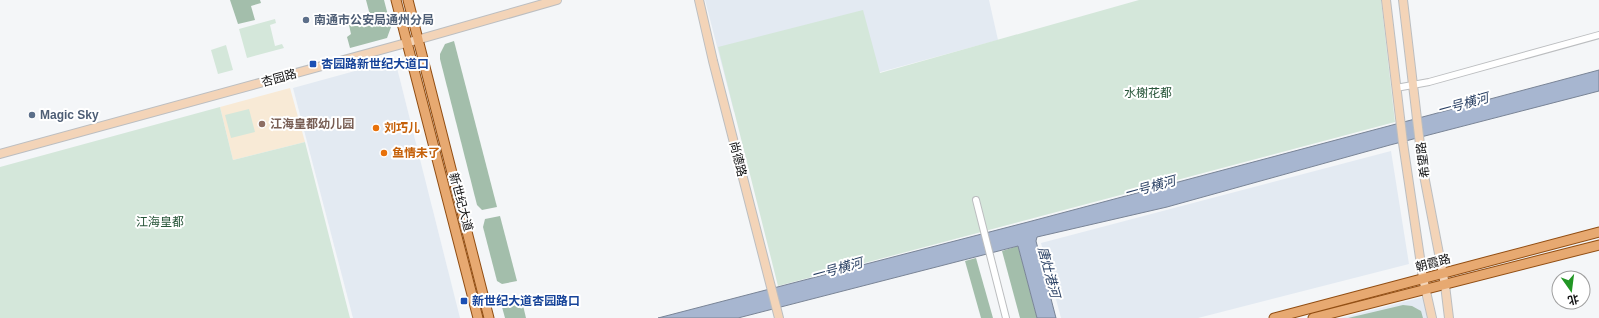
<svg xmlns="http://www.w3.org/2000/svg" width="1599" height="318" font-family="Helvetica,'Noto Sans SC',sans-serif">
	<rect width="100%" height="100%" fill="#f4f6f8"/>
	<g fill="#e3eaf2">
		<polygon points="705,0 989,0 998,40 734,112"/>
		<polygon points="395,60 460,318 353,318 293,88"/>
		<polygon points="1391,151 1409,264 1198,318 1061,318 1041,243"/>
		<polygon points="1423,297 1427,318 1341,318"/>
	</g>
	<polygon fill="#f8ead6" points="290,88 305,142 233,160 220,107"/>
	<g fill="#d4e7da">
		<polygon points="1139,0 1381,0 1395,122 778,286 718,47 863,10 880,73"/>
		<polygon points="275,19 276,23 270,25 275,46 282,44 284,48 247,58 239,29"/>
		<polygon points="226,45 233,70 218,74 211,50"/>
		<polygon points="220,107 233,160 305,142 350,318 0,318 0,167"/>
		<polygon points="249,109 255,132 231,138 225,115"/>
	</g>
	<g fill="#a3beab">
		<polygon points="230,0 260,0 261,3 251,6 255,20 238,24"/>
		<polygon points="366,0 384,0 391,27 387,38 350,48 347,37 351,34 349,25 371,19"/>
		<polygon points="454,41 497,207 482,210 477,205 440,59 440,54 445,44"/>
		<polygon points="500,216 517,281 502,284 497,281 483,227 485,219"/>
		<polygon points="1018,246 1037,318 1020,318 1002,251"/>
		<polygon points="976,258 993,318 981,318 965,261"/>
		<polygon points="521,297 526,318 505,318 502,307 505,301"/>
		<polygon points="1403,305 1412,306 1421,311 1423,318 1348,318"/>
	</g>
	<polygon fill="#a7b6d0" stroke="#798496" points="1599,70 1599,91 1390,145 1167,207 1037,237 1036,241 1056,318 1037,318 1018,246 738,318 658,318 1028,222"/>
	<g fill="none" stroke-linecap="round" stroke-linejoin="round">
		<defs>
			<g id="street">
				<polyline points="1396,88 1429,82 1599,35"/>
				<polyline points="976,200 1006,318"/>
			</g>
			<g id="secondary">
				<polyline points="699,0 713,61 779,318"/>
				<polyline points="1386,0 1403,143 1423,278 1432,318"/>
				<polyline points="1403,0 1423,170 1445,285 1449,318"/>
				<polyline points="0,154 406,43 557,0"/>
			</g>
			<g id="primary">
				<polyline points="396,0 478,318"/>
				<polyline points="408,0 489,318"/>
				<polyline points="1274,318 1599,232"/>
				<polyline points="1313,318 1599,245"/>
			</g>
		</defs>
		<use href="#street" stroke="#bcbec0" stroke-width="8"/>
		<use href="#secondary" stroke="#bcbec0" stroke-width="10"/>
		<use href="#primary" stroke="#914d12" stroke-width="11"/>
		<use href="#street" stroke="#fff" stroke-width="6"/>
		<use href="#secondary" stroke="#f3d4b8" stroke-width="8"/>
		<use href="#primary" stroke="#e7a971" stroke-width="9"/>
	</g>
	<g fill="#5c6f8a" stroke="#fff" stroke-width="1.5">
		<circle cx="306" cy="20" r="4"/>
		<circle cx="32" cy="115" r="4"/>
	</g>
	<g fill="#1a4fb4" stroke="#fff" stroke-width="1.5">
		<rect x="309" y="60" width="8" height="8" rx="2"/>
		<rect x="460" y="297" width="8" height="8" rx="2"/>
	</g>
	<circle fill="#8d6e63" stroke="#fff" stroke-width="1.5" cx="262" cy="124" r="4"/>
	<g fill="#e8710a" stroke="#fff" stroke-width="1.5">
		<circle cx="376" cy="128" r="4"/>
		<circle cx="384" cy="153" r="4"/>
	</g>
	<g text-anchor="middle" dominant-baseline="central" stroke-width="4" stroke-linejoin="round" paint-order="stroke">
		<g font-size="12" font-weight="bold" fill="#4e5e75" stroke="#fff" text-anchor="start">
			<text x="314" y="20">南通市公安局通州分局</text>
			<text x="40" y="115">Magic Sky</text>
		</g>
		<g font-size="12" font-weight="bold" fill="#164399" stroke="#fff" text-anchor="start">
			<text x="321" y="64">杏园路新世纪大道口</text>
			<text x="472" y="301">新世纪大道杏园路口</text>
		</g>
		<g font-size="12" fill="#0f0f10" stroke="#fff">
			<text transform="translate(279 78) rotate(-15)">杏园路</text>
			<text transform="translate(738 159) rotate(76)">尚德路</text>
			<text transform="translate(1423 160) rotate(-97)">希望路</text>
			<text transform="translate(461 202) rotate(75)">新世纪大道</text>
			<text transform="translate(1433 263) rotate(-15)">朝霞路</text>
		</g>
		<g font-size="12" fill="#275539" stroke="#fff">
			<text x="1148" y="93">水榭花都</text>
			<text x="160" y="222">江海皇都</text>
		</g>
		<g font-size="12" font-weight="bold" fill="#785e54" stroke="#fff" text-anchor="start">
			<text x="270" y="124">江海皇都幼儿园</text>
		</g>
		<g font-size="12" font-weight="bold" fill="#c56008" stroke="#fff" text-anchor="start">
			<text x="384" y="128">刘巧儿</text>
			<text x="392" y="153">鱼情未了</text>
		</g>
		<g font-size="13" font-style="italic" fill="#263d61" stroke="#fff">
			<text transform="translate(1463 104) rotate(-15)">一号横河</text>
			<text transform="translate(1150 187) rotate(-15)">一号横河</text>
			<text transform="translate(837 269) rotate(-15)">一号横河</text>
			<text transform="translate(1049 272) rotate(75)">唐灶港河</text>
		</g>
	</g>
	<g transform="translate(1571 290) rotate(166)"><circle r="19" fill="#ffffff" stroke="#9f9f9f"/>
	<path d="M0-3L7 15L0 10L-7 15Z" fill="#219624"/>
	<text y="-6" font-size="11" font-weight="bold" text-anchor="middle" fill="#0f0f10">北</text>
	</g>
</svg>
